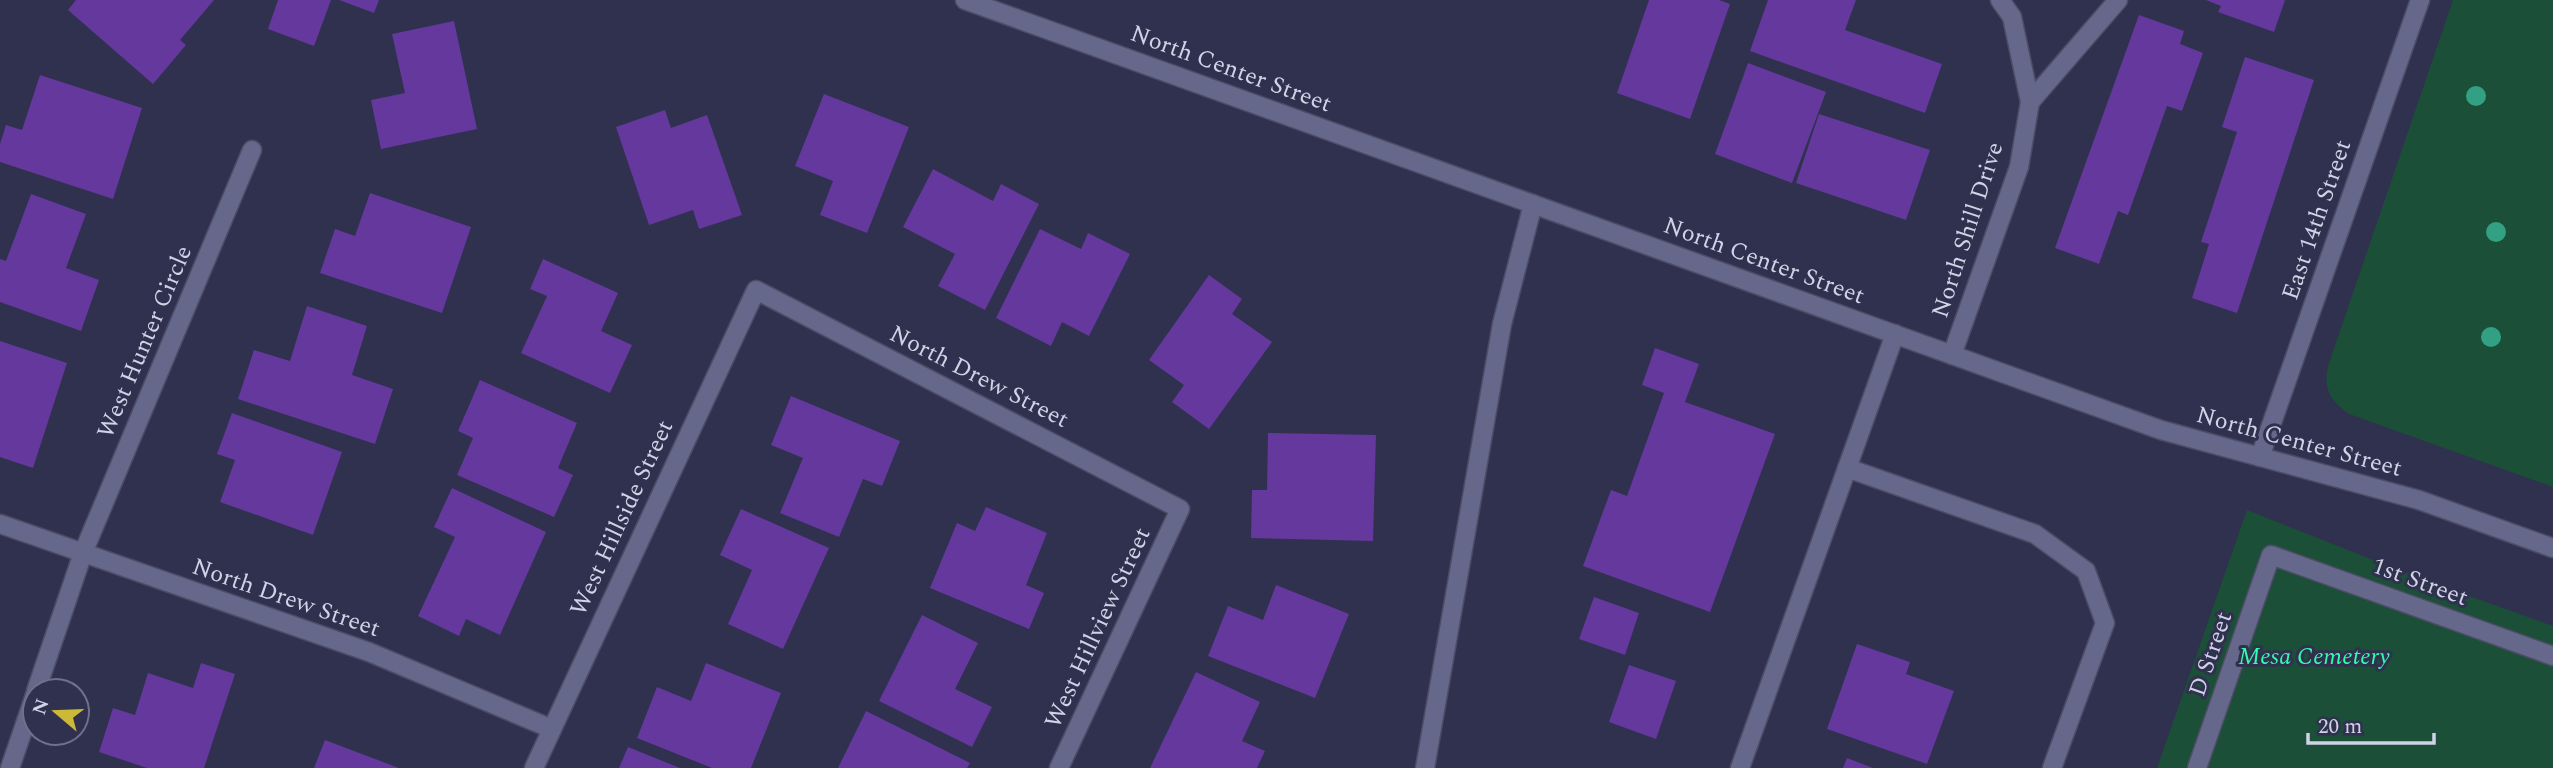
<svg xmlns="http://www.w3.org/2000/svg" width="2553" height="768" font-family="Spectral,serif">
	<rect width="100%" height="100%" fill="#2f314f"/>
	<g fill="#1b4f37">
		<path d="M2453,0H2553V487L2349,414C2330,401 2323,389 2328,366Z"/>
		<polygon points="2247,510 2424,580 2553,626 2553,768 2157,768"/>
	</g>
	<g fill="#64389c">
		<polygon points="76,0 214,0 180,40 186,45 153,84 68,10"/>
		<polygon points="278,0 331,0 314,46 268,29"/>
		<polygon points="339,0 379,0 374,13"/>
		<polygon points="1649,0 1719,0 1730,4 1690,119 1617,93"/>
		<polygon points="1768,0 1856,0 1845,30 1942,64 1925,113 1750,51"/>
		<polygon points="2206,0 2285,0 2274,32 2218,12 2221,6"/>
		<polygon points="2139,15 2184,31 2180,44 2203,53 2182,111 2167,106 2128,215 2118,211 2099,264 2055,248"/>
		<polygon points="454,21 477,129 381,149 371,100 405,93 392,34"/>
		<polygon points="2245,57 2314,80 2237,313 2192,298 2209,244 2201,242 2237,132 2222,127"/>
		<polygon points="1748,63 1826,92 1792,183 1715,154"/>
		<polygon points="40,75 142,108 113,199 0,162 0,144 6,125 22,130"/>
		<polygon points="824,94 909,127 867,233 820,215 833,181 795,166"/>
		<polygon points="665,110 671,128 707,115 742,215 699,229 693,210 649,225 616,127"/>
		<polygon points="1819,114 1930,150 1906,220 1796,183"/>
		<polygon points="933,169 993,201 1001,184 1039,204 985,310 938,286 955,254 903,227"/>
		<polygon points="370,193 471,227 442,313 320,273 335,229 355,236"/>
		<polygon points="31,194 86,214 66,268 99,280 81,331 0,302 0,259 6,261"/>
		<polygon points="1040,229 1081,249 1088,233 1130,254 1089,336 1062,322 1051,346 996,318"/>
		<polygon points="543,259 618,293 601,331 632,345 610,393 521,353 547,296 530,289"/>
		<polygon points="1209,275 1242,299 1232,314 1272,342 1209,429 1172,402 1184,385 1149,360"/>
		<polygon points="307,306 367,326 352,375 393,389 375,444 238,399 254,350 290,361"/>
		<polygon points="0,341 67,363 33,468 0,457"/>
		<polygon points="1655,348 1699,364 1685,402 1775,434 1710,612 1583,566 1611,490 1627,496 1664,393 1642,385"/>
		<polygon points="480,380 577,423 558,468 573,475 554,517 457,475 473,438 458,431"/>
		<polygon points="791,396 900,441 882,486 863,479 839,537 780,513 803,458 771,445"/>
		<polygon points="232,413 342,452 313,535 220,502 235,460 217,454"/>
		<polygon points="1268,433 1376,435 1373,541 1251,538 1252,490 1267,490"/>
		<polygon points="452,488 546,532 500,635 466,619 459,636 418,616 455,537 434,527"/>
		<polygon points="986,507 1047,533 1026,585 1044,593 1029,629 930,588 957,523 975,531"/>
		<polygon points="741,509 829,548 783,649 728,624 752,570 720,555"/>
		<polygon points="1276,585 1349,614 1315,698 1208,656 1228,606 1263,620"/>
		<polygon points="1594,597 1639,613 1625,655 1579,639"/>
		<polygon points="922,615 978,643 955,689 992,707 972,747 879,701"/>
		<polygon points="1857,644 1910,662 1906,674 1954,691 1927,764 1827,729"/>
		<polygon points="201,663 235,674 204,768 147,768 99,752 113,708 135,715 148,673 193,688"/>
		<polygon points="706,663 781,693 751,768 712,768 637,738 657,687 691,701"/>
		<polygon points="1629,665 1676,681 1656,739 1609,722"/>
		<polygon points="1196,672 1260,702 1242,741 1265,751 1257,768 1150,768"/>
		<polygon points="866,711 970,763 967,768 838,768"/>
		<polygon points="325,740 399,768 314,768"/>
		<polygon points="628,747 680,768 619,768"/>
		<polygon points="1847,758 1873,768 1843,768"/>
	</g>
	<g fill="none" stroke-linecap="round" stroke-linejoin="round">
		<defs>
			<g id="minor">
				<polyline points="965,0 2161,430 2419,500 2553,548"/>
				<polyline points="2030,102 2118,0"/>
				<polyline points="1952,355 2019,167 2030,102 2012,17 2000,0"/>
				<polyline points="2260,457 2420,0"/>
				<polyline points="1847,468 2035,534 2086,571 2105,623 2052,768"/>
				<polyline points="0,524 369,652 552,729"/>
				<polyline points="36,691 83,553 252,150"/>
				<polyline points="10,768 35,695"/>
				<polyline points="534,768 756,290 1180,509 1059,768"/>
				<polyline points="1425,768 1502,324 1533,204"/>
				<polyline points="1740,768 1895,334"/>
				<polyline points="2197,768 2271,555 2553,656"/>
			</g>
		</defs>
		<use href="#minor" stroke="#4c4c66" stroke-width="21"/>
		<use href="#minor" stroke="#65688a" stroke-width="18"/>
	</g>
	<g fill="#32a083">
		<circle cx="2476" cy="96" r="10"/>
		<circle cx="2496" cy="232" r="10"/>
		<circle cx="2491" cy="337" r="10"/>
	</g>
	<g text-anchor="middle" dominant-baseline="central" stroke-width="6" stroke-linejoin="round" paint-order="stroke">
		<g font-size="24" fill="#d0d2e6" stroke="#2f314f">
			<text transform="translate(1231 69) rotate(20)">North Center Street</text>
			<text transform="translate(2317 220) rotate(-71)">East 14th Street</text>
			<text transform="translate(1968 230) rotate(-72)">North Shill Drive</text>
			<text transform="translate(1764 261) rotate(20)">North Center Street</text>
			<text transform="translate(145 342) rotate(-67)">West Hunter Circle</text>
			<text transform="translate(979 377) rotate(27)">North Drew Street</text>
			<text transform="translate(2299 442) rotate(15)">North Center Street</text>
			<text transform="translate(622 518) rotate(-65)">West Hillside Street</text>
			<text transform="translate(2420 582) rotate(20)">1st Street</text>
			<text transform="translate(286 598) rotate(19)">North Drew Street</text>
			<text transform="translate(1098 628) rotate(-65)">West Hillview Street</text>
			<text transform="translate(2211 654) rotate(-71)">D Street</text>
		</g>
		<g font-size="24" font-style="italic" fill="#35fbad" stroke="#2f314f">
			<text x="2314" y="657">Mesa Cemetery</text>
		</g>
	</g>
	<g transform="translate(56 712) rotate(289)"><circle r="33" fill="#2f314f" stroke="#6f718b" stroke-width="2"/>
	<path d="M0-5L12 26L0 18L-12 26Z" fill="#ccb938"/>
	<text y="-10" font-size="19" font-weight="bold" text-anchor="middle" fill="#d0d2e6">N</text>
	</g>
	<path d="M2308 733v10h126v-10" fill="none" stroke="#d0d2e6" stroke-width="3.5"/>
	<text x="2318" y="733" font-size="21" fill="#d0d2e6" stroke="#2f314f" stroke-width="5" paint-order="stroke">20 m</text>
</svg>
